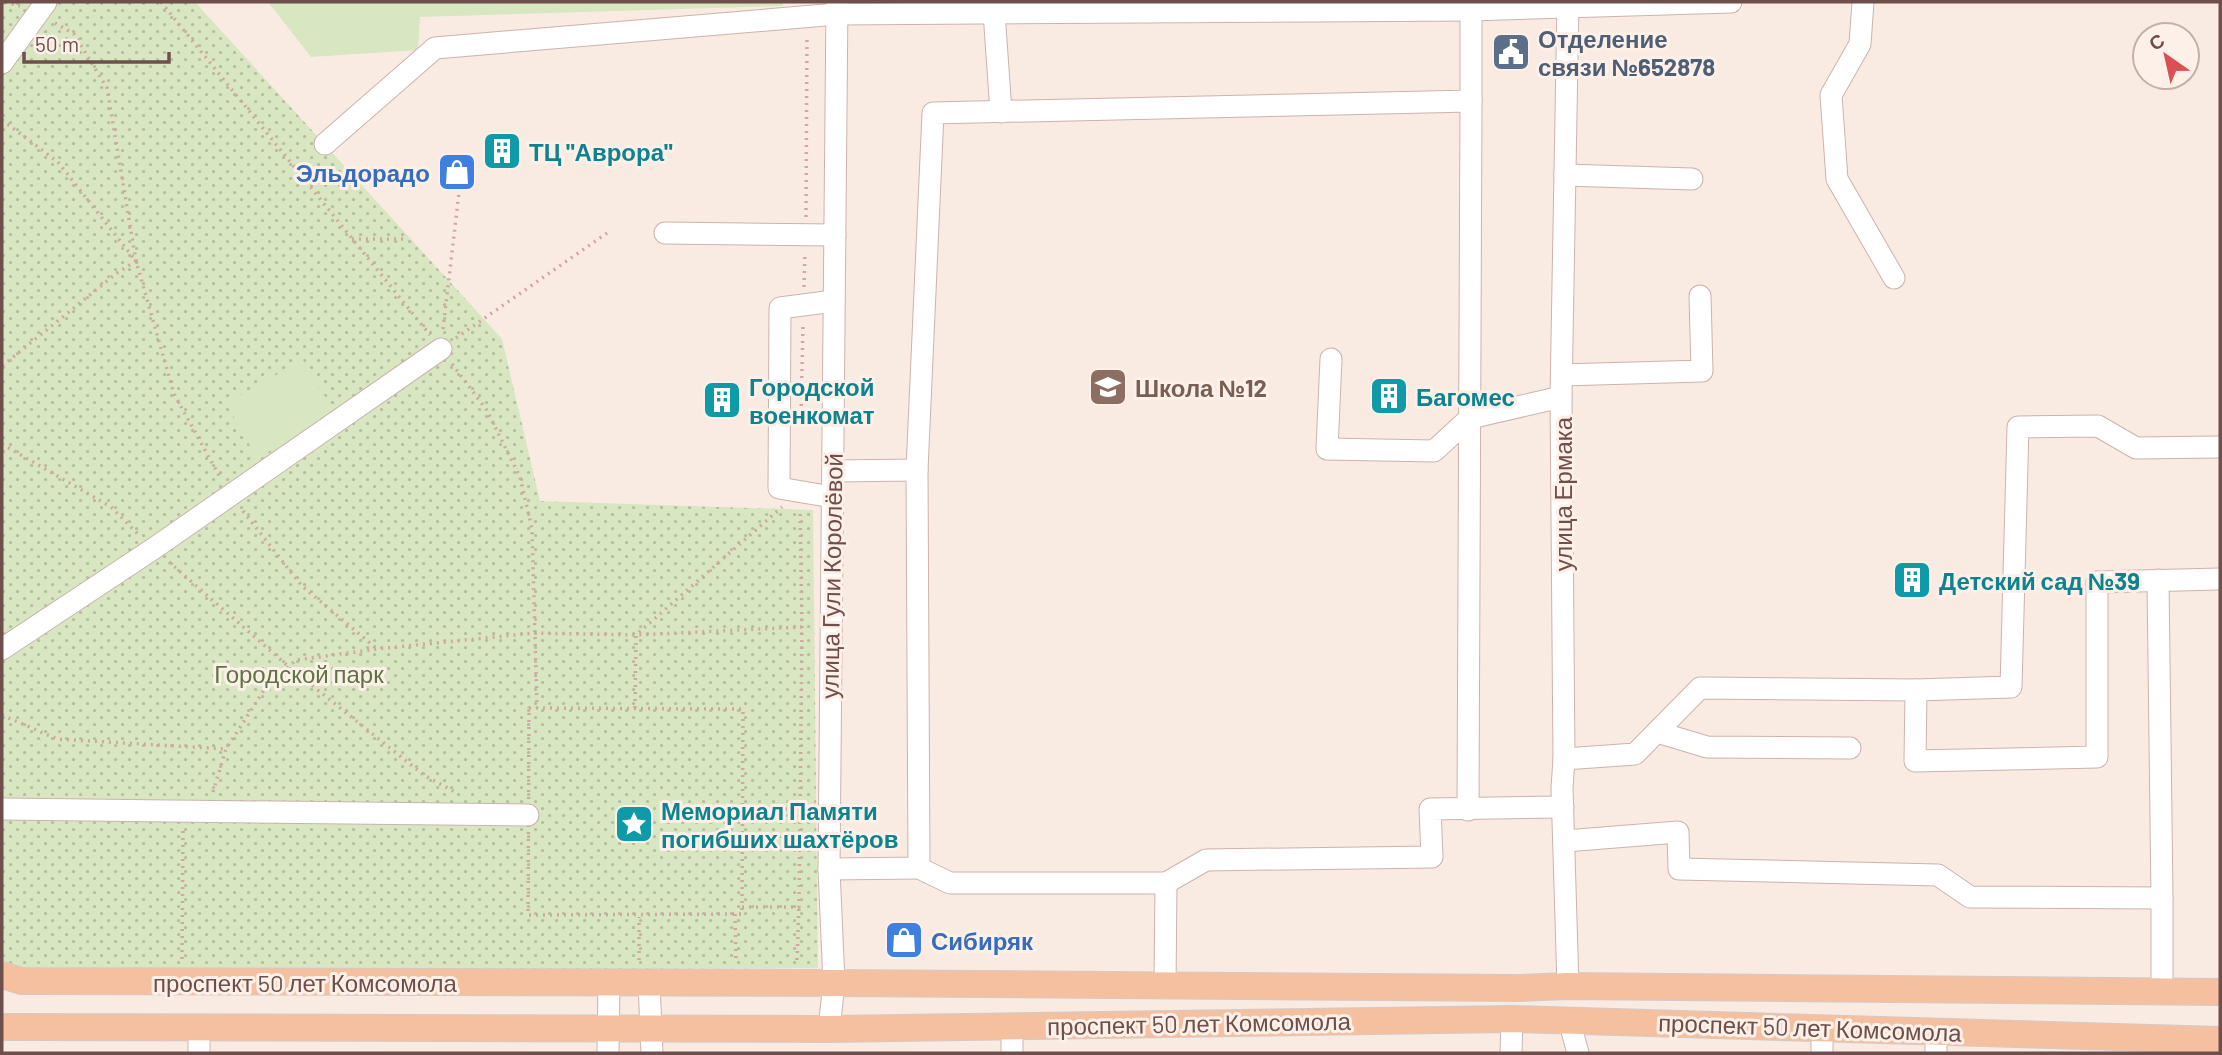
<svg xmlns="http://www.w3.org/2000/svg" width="2222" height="1055" font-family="Barlow,sans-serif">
	<defs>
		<pattern id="park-dots" width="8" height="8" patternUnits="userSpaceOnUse" patternTransform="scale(1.75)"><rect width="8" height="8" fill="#d9e6c2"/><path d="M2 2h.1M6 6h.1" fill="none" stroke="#b4bda0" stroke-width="1.8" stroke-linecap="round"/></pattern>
	</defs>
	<rect width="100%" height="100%" fill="#faebe2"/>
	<polygon fill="url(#park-dots)" points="2,2 195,2 502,339 540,501 813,510 818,968 28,972 2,964"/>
	<g fill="#d9e6c2">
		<polygon points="268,2 783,2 783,6 420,17 418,50 311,57"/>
		<polygon points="303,360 336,415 257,458 226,403"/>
	</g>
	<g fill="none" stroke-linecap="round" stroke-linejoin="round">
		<defs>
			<g id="minor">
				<polyline points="1568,2 1561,397 1564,759 1562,788 1568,986"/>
				<polyline points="1863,2 1860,44 1831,95 1837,179 1894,278"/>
				<polyline points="994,12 1001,112"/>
				<polyline points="2,63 46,2"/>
				<polyline points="325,144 435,48 837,14 1471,10 1731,2"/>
				<polyline points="1565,175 1692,179"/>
				<polyline points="665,233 835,235"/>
				<polyline points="1331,359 1327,449 1434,451 1470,418 1561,397"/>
				<polyline points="1562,375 1702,371 1700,296"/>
				<polyline points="2220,447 2136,448 2098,426 2018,427 2011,687 1916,690 1915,761 2097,757 2097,582 2220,579"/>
				<polyline points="833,471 917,470"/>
				<polyline points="832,497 779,488 780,308 834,301"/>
				<polyline points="2,649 153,549 441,349"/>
				<polyline points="1657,732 1707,747 1850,748"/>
				<polyline points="1564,759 1635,754 1700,688 1916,690"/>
				<polyline points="2,809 528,815"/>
				<polyline points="1468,810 1471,101"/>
				<polyline points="1565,841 1678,832 1679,869 1938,875 1970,897 2162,898 2158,580"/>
				<polyline points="919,868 950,883 1166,883 1165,986"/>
				<polyline points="829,869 919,868 917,470 933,113 1471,101 1471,10"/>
				<polyline points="1166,883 1206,860 1432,857 1430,809 1563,807"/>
				<polyline points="649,983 652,1053"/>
				<polyline points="2162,992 2162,898"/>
				<polyline points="1569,1020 1578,1053"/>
				<polyline points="1012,1026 1012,1053"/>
				<polyline points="829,1029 834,983 829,869 837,2"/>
				<polyline points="199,1053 199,1027"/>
				<polyline points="608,1053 609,982"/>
				<polyline points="1511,1053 1512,1019"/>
				<polyline points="1822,1053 1822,1028"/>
				<polyline points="1936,1053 1936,1032"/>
			</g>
			<g id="major">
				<polyline points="2,975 21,981 834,983 1517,988 1568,986 2220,992"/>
				<polyline points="2,1027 829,1029 1512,1019 2220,1040"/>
			</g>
		</defs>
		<use href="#minor" stroke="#ccb3ad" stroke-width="23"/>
		<use href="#major" stroke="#d4cac9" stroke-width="28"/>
		<g stroke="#d1a7a0" stroke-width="3.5" stroke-dasharray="2 5" stroke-linecap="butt">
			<polyline points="5,2 20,6"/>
			<polyline points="161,2 430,335"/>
			<polyline points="55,23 74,34 107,88 136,261 174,394 221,479"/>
			<polyline points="2,120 58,162 136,261 117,273 2,366"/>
			<polyline points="806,217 807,35"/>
			<polyline points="352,239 404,239"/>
			<polyline points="804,287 805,252"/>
			<polyline points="443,329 460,184"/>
			<polyline points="456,338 607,233"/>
			<polyline points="452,364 486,409 520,477 532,529 537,708"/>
			<polyline points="801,413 803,326"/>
			<polyline points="2,444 111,507 140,536"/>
			<polyline points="243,511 302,586 377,649"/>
			<polyline points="169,562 289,667 425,776 457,793"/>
			<polygon points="529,708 743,709 742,914 528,915"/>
			<polyline points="635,708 636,635 782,507"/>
			<polyline points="2,715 57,739 226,749"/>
			<polyline points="213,792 226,749 266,687 296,660 377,649 534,633 636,635 802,627"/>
			<polyline points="743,809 800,809"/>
			<polyline points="742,907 799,907 802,627 800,511"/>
			<polyline points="735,914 736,960"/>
			<polyline points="182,959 183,830"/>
			<polyline points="639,960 639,917"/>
			<polyline points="797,960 799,907"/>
		</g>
		<use href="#minor" stroke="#fff" stroke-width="21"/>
		<use href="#major" stroke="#f4c09f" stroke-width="26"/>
	</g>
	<defs>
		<symbol id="civic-square" viewBox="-11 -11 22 22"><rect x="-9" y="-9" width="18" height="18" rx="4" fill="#5c6f8a" stroke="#fdf0e8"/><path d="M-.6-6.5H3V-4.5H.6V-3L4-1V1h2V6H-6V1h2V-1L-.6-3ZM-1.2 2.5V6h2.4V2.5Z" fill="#fff"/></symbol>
		<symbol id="building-square" viewBox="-11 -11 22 22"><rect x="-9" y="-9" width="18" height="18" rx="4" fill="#0f9aa8" stroke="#fdf0e8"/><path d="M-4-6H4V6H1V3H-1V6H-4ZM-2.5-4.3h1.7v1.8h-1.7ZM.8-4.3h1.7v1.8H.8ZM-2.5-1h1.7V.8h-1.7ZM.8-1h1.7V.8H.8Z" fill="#fff"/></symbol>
		<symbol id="shop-square" viewBox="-11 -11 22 22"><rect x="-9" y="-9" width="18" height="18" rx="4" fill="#3f7fe0" stroke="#fdf0e8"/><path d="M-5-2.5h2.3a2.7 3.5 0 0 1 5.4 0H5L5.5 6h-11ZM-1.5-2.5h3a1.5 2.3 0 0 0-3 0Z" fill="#fff"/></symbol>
		<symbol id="school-square" viewBox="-11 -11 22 22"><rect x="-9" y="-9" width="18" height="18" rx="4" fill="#8d6e63" stroke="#fdf0e8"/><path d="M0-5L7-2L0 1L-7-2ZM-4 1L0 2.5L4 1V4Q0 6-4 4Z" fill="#fff"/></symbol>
		<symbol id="sight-square" viewBox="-11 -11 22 22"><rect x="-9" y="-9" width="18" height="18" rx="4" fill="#0f9aa8" stroke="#fdf0e8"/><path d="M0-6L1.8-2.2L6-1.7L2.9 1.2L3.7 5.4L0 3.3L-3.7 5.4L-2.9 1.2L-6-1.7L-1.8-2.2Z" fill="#fff"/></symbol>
	</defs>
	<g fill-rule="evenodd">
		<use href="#civic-square" x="1489" y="30" width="44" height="44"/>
		<use href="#building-square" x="480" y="129" width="44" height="44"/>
		<use href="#shop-square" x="435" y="150" width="44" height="44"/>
		<use href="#school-square" x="1086" y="365" width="44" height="44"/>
		<use href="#building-square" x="1367" y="374" width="44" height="44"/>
		<use href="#building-square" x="700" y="378" width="44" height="44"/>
		<use href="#building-square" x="1890" y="558" width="44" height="44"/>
		<use href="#sight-square" x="612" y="802" width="44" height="44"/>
		<use href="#shop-square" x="882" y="918" width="44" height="44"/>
	</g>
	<g text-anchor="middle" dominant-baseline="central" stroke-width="6" stroke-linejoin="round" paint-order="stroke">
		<g font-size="24" font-weight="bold" fill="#4e5e75" stroke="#fdf0e8" text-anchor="start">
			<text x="1538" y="38">Отделение<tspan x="1538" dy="28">связи №652878</tspan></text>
		</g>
		<g font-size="24" font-weight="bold" fill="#0d838f" stroke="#fdf0e8" text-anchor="start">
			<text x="529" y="151">ТЦ "Аврора"</text>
			<text x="749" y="386">Городской<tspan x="749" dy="28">военкомат</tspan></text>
			<text x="1416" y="396">Багомес</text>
			<text x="1939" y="580">Детский сад №39</text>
			<text x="661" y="810">Мемориал Памяти<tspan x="661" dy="28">погибших шахтёров</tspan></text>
		</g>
		<g font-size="24" font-weight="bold" fill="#366cbe" stroke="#fdf0e8" text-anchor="end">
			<text x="430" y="172">Эльдорадо</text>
			<text x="931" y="940" text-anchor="start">Сибиряк</text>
		</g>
		<g font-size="24" font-weight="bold" fill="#785e54" stroke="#fdf0e8" text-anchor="start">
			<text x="1135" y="387">Школа №12</text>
		</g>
		<g font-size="24" fill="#6f4f4b" stroke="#fdf0e8">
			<text transform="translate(1562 494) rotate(-90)">улица Ермака</text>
			<text transform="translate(831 576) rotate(-89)">улица Гули Королёвой</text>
			<text x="305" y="982">проспект 50 лет Комсомола</text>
			<text transform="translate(1199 1023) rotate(-1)">проспект 50 лет Комсомола</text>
			<text transform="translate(1810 1027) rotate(2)">проспект 50 лет Комсомола</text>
		</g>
		<g font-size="24" fill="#5e7444" stroke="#fdf0e8">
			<text x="299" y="673">Городской парк</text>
		</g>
	</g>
	<rect width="2222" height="1055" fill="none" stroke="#6f4f4b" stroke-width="7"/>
	<g transform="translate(2166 56) rotate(326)"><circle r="33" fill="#fdf0e8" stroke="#c4b0a9" stroke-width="2"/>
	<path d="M0-5L12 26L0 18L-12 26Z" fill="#db5052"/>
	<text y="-10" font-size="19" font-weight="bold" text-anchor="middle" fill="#6f4f4b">С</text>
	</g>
	<path d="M24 52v10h145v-10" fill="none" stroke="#6f4f4b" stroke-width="3.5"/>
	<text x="35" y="52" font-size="21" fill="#6f4f4b" stroke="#fdf0e8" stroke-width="5" paint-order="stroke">50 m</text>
</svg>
